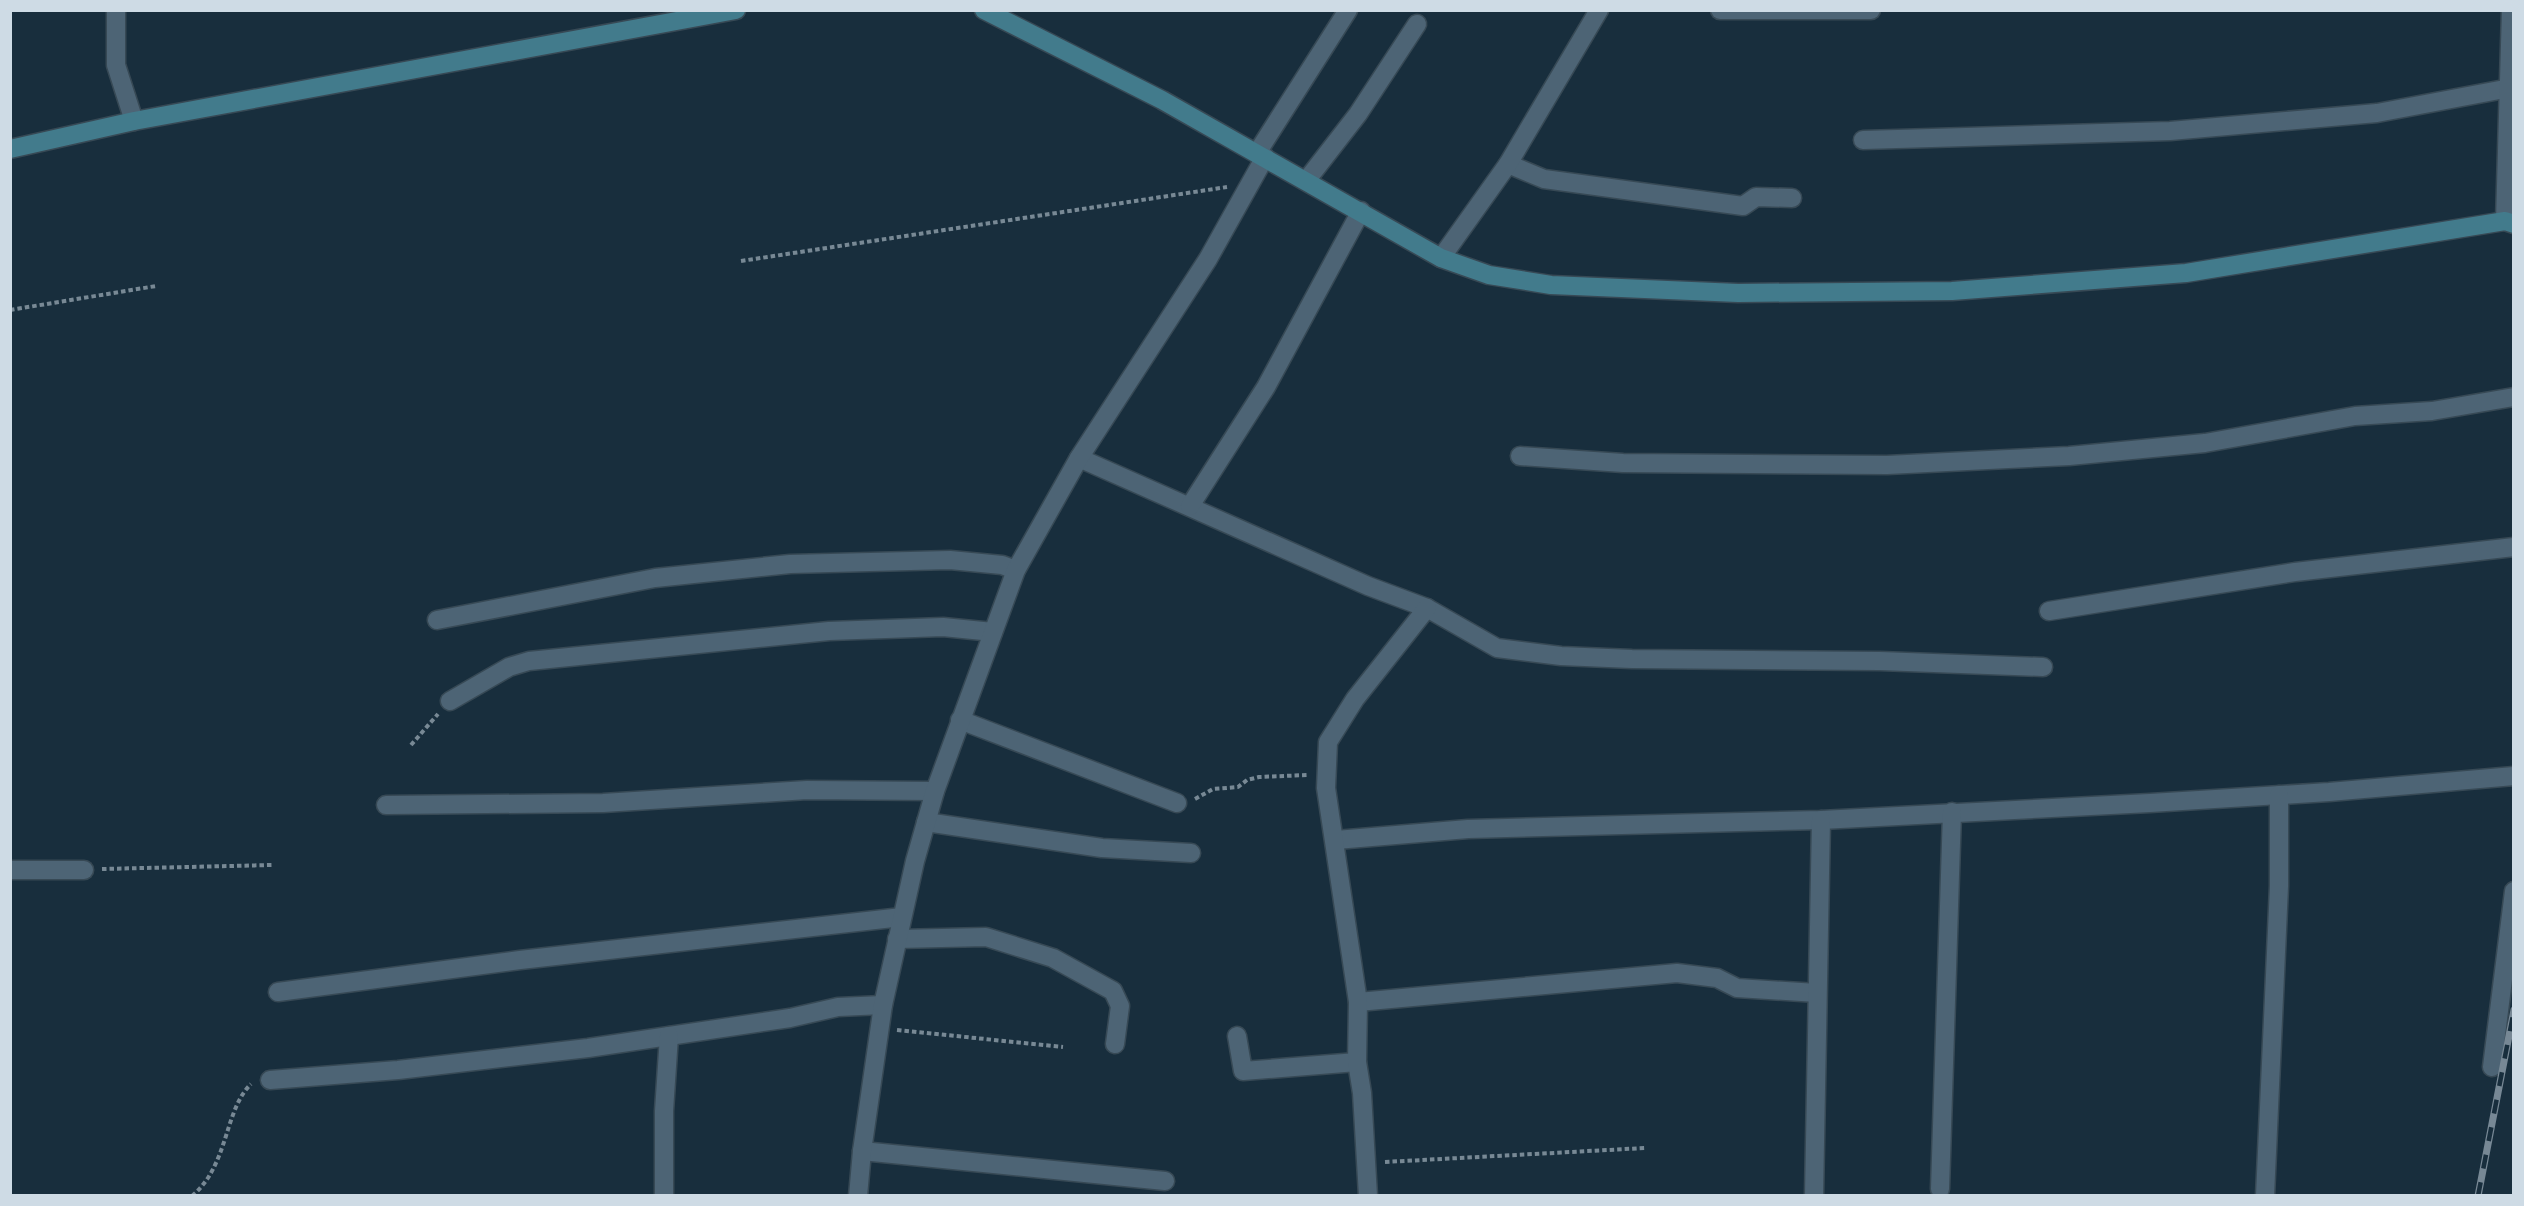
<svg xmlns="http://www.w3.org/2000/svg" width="2524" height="1206" font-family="'Golos Text',sans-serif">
	<rect width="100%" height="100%" fill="#182e3d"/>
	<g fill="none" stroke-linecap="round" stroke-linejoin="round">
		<defs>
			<g id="street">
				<polyline points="116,10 116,65 134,121"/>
				<polyline points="1720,10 1871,10"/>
				<polyline points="1863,140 2170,131 2377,113 2510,88"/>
				<polyline points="1257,153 1348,10"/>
				<polyline points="1508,164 1544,179 1743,206 1756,197 1792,198"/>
				<polyline points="1306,181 1358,114 1417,24"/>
				<polyline points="2505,221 2511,10"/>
				<polyline points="1441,258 1508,164 1599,10"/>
				<polyline points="1520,456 1623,463 1887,465 2069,456 2205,443 2355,416 2432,411 2514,397"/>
				<polyline points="1079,458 1368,586 1427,608 1497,648 1561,656 1632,659 1880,661 2043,667"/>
				<polyline points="1190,506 1266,387 1361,211"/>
				<polyline points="2049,611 2295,572 2514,547"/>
				<polyline points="437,620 655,578 790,564 950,560 1002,565 1016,570"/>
				<polyline points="450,701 509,667 529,661 829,631 943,627 993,632"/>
				<polyline points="960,720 1177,803"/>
				<polyline points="386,805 603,803 807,790 935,791"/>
				<polyline points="926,822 1102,848 1191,853"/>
				<polyline points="1336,840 1468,829 1821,820 2150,803 2329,792 2514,776"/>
				<polyline points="10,870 84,870"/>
				<polyline points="897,939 986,937 1053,958 1113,991 1120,1006 1115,1044"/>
				<polyline points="278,992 520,960 902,917"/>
				<polyline points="1358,1002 1677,973 1717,978 1737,988 1817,993"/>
				<polyline points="1237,1036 1243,1071 1357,1062"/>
				<polyline points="2492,1067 2514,891"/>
				<polyline points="270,1080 398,1070 588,1048 790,1018 838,1007 883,1005"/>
				<polyline points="862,1151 1165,1181"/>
				<polyline points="1940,1189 1952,812"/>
				<polyline points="664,1196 664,1111 669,1036"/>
				<polyline points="858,1196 862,1151 883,1005 915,861 935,791 1016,570 1079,458 1208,259 1265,157"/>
				<polyline points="1368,1196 1362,1093 1357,1062 1358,1002 1326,788 1328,742 1355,699 1427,608"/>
				<polyline points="1814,1196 1821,820"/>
				<polyline points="2265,1196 2279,886 2279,795"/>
			</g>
			<g id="secondary">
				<polyline points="984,10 1162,100 1441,258 1489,275 1551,285 1738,293 1952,291 2186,273 2505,221 2514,224"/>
				<polyline points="10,149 134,121 736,10"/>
			</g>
		</defs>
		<use href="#street" stroke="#374955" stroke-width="21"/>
		<use href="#secondary" stroke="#374955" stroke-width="21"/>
		<g stroke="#788995" stroke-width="4" stroke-dasharray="4.5 3" stroke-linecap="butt">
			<polyline points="741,261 1227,187"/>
			<polyline points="10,310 156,286"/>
			<polyline points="411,745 438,714"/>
			<polyline points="1195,799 1213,789 1238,787 1247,780 1259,777 1308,775"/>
			<polyline points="102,869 272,865"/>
			<polyline points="897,1030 1063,1047"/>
			<polyline points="1385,1162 1645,1148"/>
			<path d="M192,1196C229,1165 224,1110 251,1084"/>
		</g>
		<use href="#street" stroke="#4d6475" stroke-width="18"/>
		<use href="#secondary" stroke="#427b8c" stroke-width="18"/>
		<defs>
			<polyline id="rail" points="2478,1196 2514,1010"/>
		</defs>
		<use href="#rail" stroke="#778895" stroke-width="7"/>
		<use href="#rail" stroke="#182e3d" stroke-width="4.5" stroke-dasharray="14" stroke-linecap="butt"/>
	</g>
	<rect width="2524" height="1206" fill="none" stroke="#cedbe5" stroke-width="24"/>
</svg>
